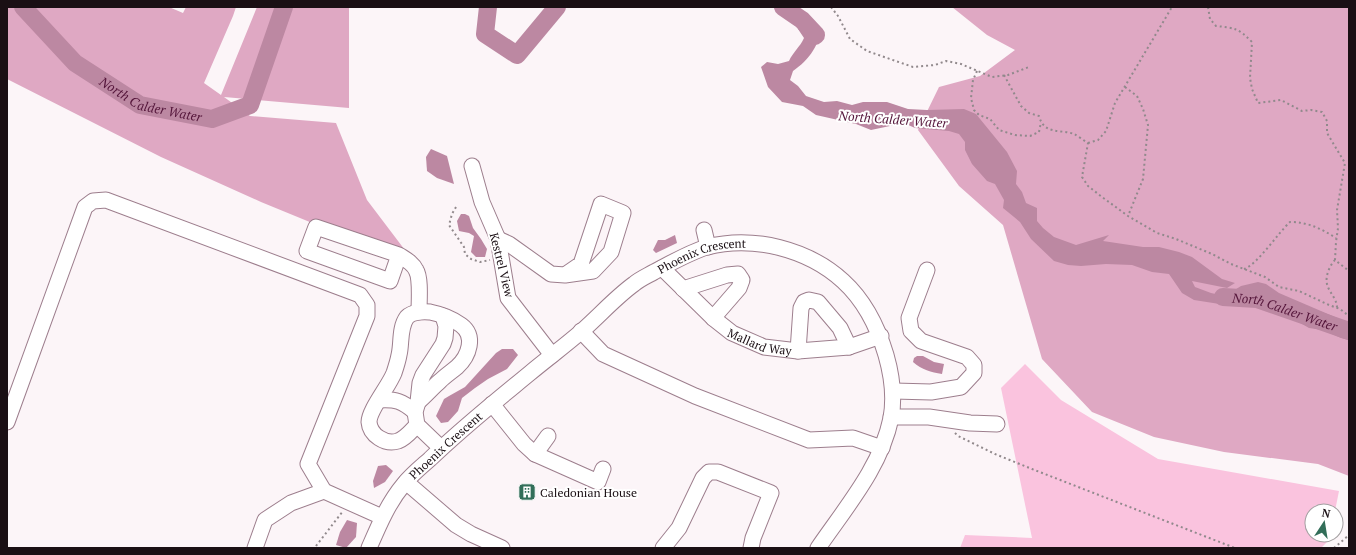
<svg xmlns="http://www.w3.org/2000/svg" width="1356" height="555" font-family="'PT Serif',serif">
	<rect width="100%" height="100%" fill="#fcf5f8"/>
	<polygon fill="#fac3de" points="1025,364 1061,400 1158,459 1339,491 1335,511 1312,511 1312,535 1329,535 1328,541 1321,548 960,548 965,535 1032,538 1001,388"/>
	<g fill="#dfa8c3">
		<polygon points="7,7 169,7 183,13 186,7 236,7 233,16 204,83 221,95 257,7 349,7 349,108 224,97 250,116 336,123 367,200 417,266 261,202 161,157 7,79"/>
		<polygon points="952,7 1349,7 1349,476 1318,464 1224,452 1154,437 1092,412 1042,359 1003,225 959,186 918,130 939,87 980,76 1015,50 987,35"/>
	</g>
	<g fill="#bc88a2">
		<path d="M802,16L808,17L823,30C815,49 810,59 793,71L790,80L798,86L806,96L824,102L837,101L852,105L863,102H887L908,109L927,110L964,109L976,114L1007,152L1017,171L1016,184L1022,192L1026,203L1037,208V221L1043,228L1054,237L1076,245L1109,235L1103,241L1143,247H1159L1179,252L1192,257L1222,279L1235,283L1227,288L1192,281L1195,287L1211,293L1225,296L1241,286L1258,282L1266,284L1279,293L1349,323V340L1341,338L1323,330L1309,328L1290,317L1283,308L1262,297H1249L1239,303L1226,305L1194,300L1182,293L1169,274L1152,272L1132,265L1106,264L1081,266L1068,265L1054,261L1031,239L1020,222L1003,208L1004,200L995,184L987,181L972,164L965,150V142L959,134L949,131L915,128L904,123L871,130L856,124L816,115L803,106L782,102L768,87L761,67L767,62L778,64L789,61C793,52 800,47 804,38L798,29Z"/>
		<polygon points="431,149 447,156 454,184 437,178 427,171 426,157"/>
		<polygon points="461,214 465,214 469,216 473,228 481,239 487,249 485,257 476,257 471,252 474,236 469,233 459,231 457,221"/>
		<polygon points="675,235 677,243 656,253 653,250 658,240 665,240"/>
		<polygon points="502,349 513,349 518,355 507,369 488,379 475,388 462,398 458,411 448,422 441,423 436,416 444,399 449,396 465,387 496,353"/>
		<path d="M917,356H923L934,362L944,364L942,374C931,372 922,370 913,362L914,358Z"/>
		<polygon points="386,465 393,471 385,482 374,488 373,481 378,466"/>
		<polygon points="347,520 357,523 356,537 346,548 336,545 340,532"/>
	</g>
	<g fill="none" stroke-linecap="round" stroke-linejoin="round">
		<g stroke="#bc88a2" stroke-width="18">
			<path id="s1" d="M23,7L75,63L140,105L212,119L250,105L284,7"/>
			<polyline points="488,7 485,34 517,55 557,7"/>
			<polyline points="783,7 802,20 816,35 815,36"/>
			<path id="s2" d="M1223,297L1257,299L1349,331"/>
		</g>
		<defs>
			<g id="minor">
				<polyline points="472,166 482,202 498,239 508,298 552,355"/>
				<polyline points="704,230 708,247"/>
				<polyline points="498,239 509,244 551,274 565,275 581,264 601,204 623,213 611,252 593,271 565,275"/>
				<path d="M399,255L390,281L307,251L316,227L399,255C405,259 413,263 416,270C421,278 419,301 419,312"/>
				<path id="s3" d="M662,268L713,318L732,333L764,347L798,351L849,347L881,336"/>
				<polyline points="683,289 727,275 738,274 742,280 739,288 713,318"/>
				<polyline points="581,331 603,354 695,396 809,440 853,438 882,448"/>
				<polyline points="798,351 801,308 804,302 809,300 818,302 840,328 849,347"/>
				<polyline points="894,391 931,392 961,387 974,373 974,365 967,357 921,341 911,331 909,318 927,270"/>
				<path d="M379,400C396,399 402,401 415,412"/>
				<polyline points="492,404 524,444 535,454 598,482 603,469"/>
				<polyline points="891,417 929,417 970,423 997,424"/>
				<polyline points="7,422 85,207 93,201 106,200 360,295 367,305 367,316 308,464 324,491 382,517"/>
				<path d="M417,425C411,431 406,438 398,441C385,445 370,435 369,422C369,410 389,386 394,373C396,367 398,361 399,355C402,343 399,328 407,317C412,312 423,311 430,312C440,314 453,319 461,325C476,336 469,356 457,367C451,372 445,376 440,381C433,387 426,395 418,402"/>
				<polyline points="441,448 417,425 415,412 418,402 420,383 423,375 443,344 445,338 446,326 443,316"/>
				<polyline points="535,454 548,436"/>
				<polyline points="406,482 456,525 471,534 502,548"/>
				<polyline points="255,548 265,520 291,503 324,491"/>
				<path id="s4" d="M369,548C379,525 388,503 404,484C411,475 421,467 430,459C462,428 496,401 530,373C548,358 566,345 583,330C600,315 616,297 634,284C640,279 647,276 654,272C671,263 688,253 707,247C753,235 808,249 843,281C865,301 878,328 886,355C892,376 895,396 891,418C881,467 846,507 818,548"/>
				<polyline points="663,548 679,528 703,478 709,472 718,472 771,493 753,538 751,548"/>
			</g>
		</defs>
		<use href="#minor" stroke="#9d7e8d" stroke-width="17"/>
		<g stroke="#91898c" stroke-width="2" stroke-dasharray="2 3" stroke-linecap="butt">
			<polyline points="831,7 838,16 850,39 867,51 913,67 935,65 946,61 961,64 992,77 1008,75 1029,67"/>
			<path d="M1208,7L1210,19L1216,26C1235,28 1238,28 1252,42L1250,78L1252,89L1258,103L1281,100L1302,111L1311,110L1322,112L1327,121V133L1345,163L1337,210L1338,228L1336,242L1335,260L1349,271"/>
			<polyline points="977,71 973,80 971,98 974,110 979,115 990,119 999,130 1015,135 1030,136 1039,132 1041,122"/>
			<path d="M1004,75L1021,106L1029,113L1039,116C1044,135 1060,129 1074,134C1078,136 1083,140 1088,143L1082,177L1088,186L1102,197L1128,216L1157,233L1176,239L1212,254L1231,264L1265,277L1279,287L1299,291L1329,305L1340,309L1349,316"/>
			<polyline points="1125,87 1137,96 1143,109 1148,125 1143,179 1128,216"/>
			<polyline points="1088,143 1098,140 1106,131 1115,103 1172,7"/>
			<polyline points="456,207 452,214 449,225 464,247 465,254 471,259 480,262 490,260"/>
			<path d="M1335,260C1330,265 1325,276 1327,284C1329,293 1337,298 1337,308"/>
			<path d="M1244,269C1257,265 1278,233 1290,222C1308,222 1322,229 1336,238"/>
			<polyline points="955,433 958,436 995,454 1032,469 1235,548"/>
			<polyline points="316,546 343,511"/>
			<polyline points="1334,548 1349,535"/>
		</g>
		<use href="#minor" stroke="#fff" stroke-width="15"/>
	</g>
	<defs>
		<symbol id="building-square" viewBox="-11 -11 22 22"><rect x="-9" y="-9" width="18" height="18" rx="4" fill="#326e59" stroke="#fff"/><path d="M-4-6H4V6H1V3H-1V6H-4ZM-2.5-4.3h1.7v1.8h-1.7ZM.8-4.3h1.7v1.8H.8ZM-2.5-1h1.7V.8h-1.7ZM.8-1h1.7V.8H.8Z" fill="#fff"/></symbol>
	</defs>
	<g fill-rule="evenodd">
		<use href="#building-square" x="517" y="482" width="20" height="20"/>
	</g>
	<g text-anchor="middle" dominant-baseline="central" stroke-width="4" stroke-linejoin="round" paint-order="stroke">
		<g font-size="12" fill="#1a0f14" stroke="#fff">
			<text stroke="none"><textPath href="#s4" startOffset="453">Phoenix Crescent</textPath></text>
			<text transform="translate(502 265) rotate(76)">Kestrel View</text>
			<text stroke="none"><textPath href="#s3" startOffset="125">Mallard Way</textPath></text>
			<text stroke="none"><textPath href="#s4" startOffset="130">Phoenix Crescent</textPath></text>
		</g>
		<g font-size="12" fill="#1a0f14" stroke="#fff" text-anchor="start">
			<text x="540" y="492">Caledonian House</text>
		</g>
		<g font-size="13" font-style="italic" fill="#55163b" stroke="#fff">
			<text stroke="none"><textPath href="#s1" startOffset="162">North Calder Water</textPath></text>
			<text transform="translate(893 119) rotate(4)">North Calder Water</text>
			<text stroke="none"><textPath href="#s2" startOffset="64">North Calder Water</textPath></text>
		</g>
	</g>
	<rect width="1356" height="555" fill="none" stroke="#1a0f14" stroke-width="16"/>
	<g transform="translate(1324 523) rotate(12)"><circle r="19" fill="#ffffff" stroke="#a39fa1"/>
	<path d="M0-3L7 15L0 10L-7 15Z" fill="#326e59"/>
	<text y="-6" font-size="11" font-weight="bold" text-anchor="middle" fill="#1a0f14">N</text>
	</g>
</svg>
